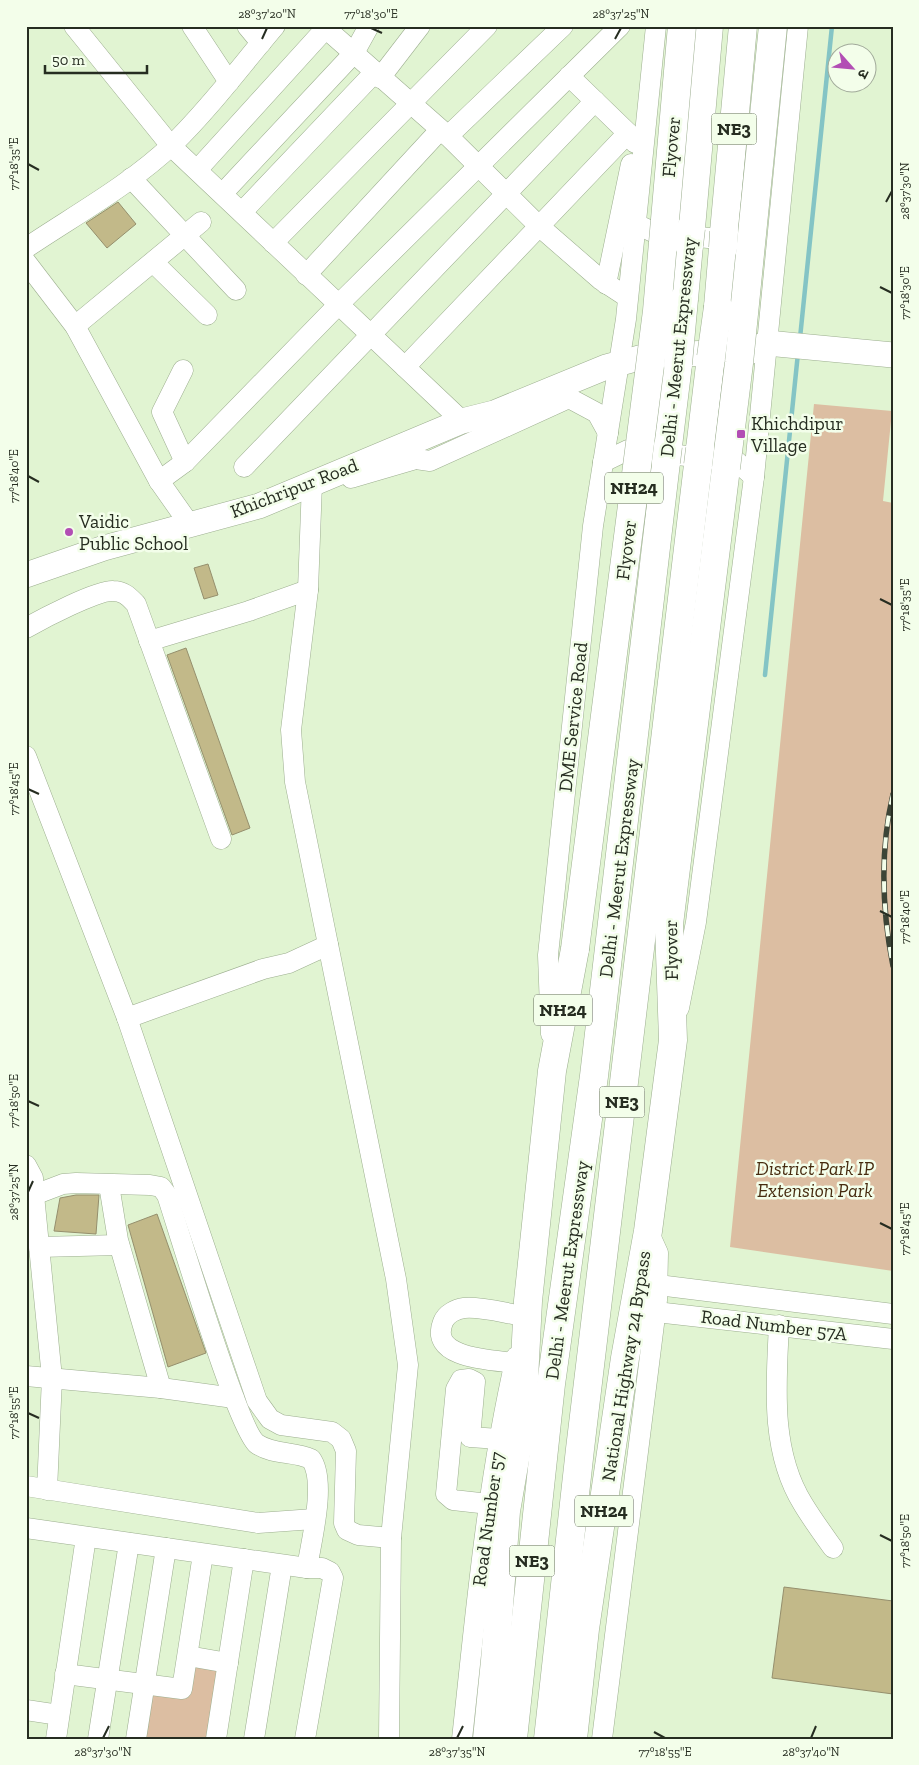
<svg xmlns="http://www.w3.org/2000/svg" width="919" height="1765" font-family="'Zilla Slab','Noto Sans Devanagari',serif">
	<rect width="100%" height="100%" fill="#e1f4d2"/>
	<g fill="#dcbea2">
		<polygon points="814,404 892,411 883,501 893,503 893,1271 730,1247"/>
		<polygon points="190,1660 225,1666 214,1739 138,1739 146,1687 184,1692"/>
	</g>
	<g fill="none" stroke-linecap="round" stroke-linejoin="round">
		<g stroke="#84c4c5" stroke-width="4.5">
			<polyline points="800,338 832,26"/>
			<polyline points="765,675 798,353"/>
		</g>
	</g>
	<g fill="#c2b989" stroke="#958f6d">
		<polygon points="118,202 136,224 107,248 86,223"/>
		<polygon points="208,564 218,595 204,599 194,568"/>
		<polygon points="186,648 250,828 232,835 167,655"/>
		<polygon points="76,1195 99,1195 96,1234 54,1231 60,1198"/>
		<polygon points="157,1214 206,1353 168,1367 128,1225"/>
		<polygon points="784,1587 893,1601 893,1694 772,1678"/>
	</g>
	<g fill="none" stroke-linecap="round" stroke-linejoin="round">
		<defs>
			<g id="minor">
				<polyline points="74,26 171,146 462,421"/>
				<polyline points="192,26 229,82"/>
				<polyline points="247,26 261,43"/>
				<polyline points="323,26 448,136 540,227 601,280 627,297"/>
				<polyline points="569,76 628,133 635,143"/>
				<polyline points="380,78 420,26"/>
				<polyline points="448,136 563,26"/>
				<polyline points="198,169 326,28"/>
				<polyline points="131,178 236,290"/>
				<polyline points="223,193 354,53 369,26"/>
				<polyline points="242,212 375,72"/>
				<polyline points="636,224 653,232 736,241"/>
				<polyline points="273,243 487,26"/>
				<path d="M26,248C75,215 130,185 173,144C210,108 241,66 275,26"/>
				<polyline points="26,262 75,326 159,481 190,525"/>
				<polyline points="154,263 207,315"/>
				<polyline points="306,275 440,130"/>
				<polyline points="606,284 631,164"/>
				<polyline points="75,326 201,222"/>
				<polyline points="405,367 628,133"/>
				<polyline points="183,370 162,412 185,462"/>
				<polyline points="603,462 628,450 736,461 754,477"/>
				<polyline points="244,467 595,101"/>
				<polyline points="351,478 416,459 430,461 569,398 597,413 608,433"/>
				<polyline points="159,481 185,462 339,304 620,26"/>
				<polyline points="312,483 308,590 291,730 295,782 396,1279 408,1365 391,1538 389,1739"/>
				<path d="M26,628C42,619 97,590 113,591C124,591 129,597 136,604L221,839"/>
				<polyline points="149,641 249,611 308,590"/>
				<polyline points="26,756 127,1018 257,1401 270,1419 281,1425 332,1432 341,1439 346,1451 344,1523 347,1530 358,1535 391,1538"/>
				<polyline points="679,1008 696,922 754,477 798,26"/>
				<polyline points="127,1018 263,969 289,963 328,945"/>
				<polyline points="551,1034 548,955 593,526 626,319 656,26"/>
				<path d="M26,1165L33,1178L34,1195L63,1184L76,1183L150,1185L161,1187L167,1195C179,1231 238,1430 257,1444C273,1455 294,1451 311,1459C327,1481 311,1542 307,1568"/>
				<polyline points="109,1185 118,1240 161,1388"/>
				<polyline points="34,1195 52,1378 47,1490"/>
				<polyline points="39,1247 119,1245"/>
				<polyline points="658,1285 893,1314"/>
				<polyline points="656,1312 893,1339"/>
				<path d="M779,1325C776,1385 770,1451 803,1504C812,1519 823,1534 833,1548"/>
				<path d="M515,1363C493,1360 428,1359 443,1322C446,1314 456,1309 464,1308C481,1306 508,1314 525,1316"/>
				<polyline points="26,1376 161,1388 234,1398"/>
				<polyline points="26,1486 258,1523 314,1519"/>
				<polyline points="489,1504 453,1500 446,1494 456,1389 461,1380 469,1379 475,1382 470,1437 499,1439"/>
				<polyline points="26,1528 307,1568 322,1568 330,1572 333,1578 305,1739"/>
				<polyline points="188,1656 228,1663"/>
				<polyline points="65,1674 182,1689 203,1554"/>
				<polyline points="26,1710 59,1715"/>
				<polyline points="56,1739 86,1537"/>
				<polyline points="98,1739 129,1543"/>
				<polyline points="136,1739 166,1548"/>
				<polyline points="216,1739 244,1559"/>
				<polyline points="254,1739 282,1565"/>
				<path d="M462,1739C476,1611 487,1483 516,1357"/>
				<polyline points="602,1739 657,1300 658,1253 648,1231"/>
			</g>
			<polyline id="major" points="26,575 104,548 259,506 462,421 494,413 606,367 650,355 749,352 767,343 893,355"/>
			<g id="highway">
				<polyline points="691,228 709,26"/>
				<polyline points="724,232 743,26"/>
				<polyline points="684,299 689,245"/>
				<polyline points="718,307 723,248"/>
				<polyline points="668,446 678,364"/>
				<polyline points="700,449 711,357"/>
				<polyline points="487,1739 495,1661 506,1511 522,1419 528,1301 552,1071 575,949"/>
				<polyline points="513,1739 551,1384 594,1076 666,462"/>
				<polyline points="548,1739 580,1449 698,465"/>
				<polyline points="573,1739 585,1629 625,1358 648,1231 673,1040 669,924 726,468"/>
			</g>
		</defs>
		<use href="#minor" stroke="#9cae8f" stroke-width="21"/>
		<use href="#major" stroke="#9cae8f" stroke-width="26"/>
		<use href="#highway" stroke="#9cae8f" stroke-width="29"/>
		<use href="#minor" stroke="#fff" stroke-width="20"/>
		<use href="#major" stroke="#fff" stroke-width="25"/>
		<use href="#highway" stroke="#fff" stroke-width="28"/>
		<defs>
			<path id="rail" d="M893,794C880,850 882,910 893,966"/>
		</defs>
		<use href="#rail" stroke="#3c4436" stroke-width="5.5"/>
		<use href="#rail" stroke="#f3feea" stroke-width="4" stroke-dasharray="11" stroke-linecap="butt"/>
		<defs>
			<g id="highway-bridge">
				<polyline points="689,245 691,228"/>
				<polyline points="723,248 724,232"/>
				<polyline points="711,357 718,307"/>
				<polyline points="678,364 684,299"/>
				<polyline points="666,462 668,446"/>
				<polyline points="698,465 700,449"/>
				<polyline points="726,468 739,363 773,26"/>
				<polyline points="575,949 657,311 682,26"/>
			</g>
		</defs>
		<use href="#highway-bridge" stroke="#9cae8f" stroke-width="29" stroke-linecap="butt"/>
		<use href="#highway-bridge" stroke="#fff" stroke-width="28"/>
	</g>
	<path fill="none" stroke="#262d21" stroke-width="2" d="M371,28L382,33M262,39L267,28M615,39L621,28M28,164L39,170M886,202L892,191M880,287L892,293M28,476L39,482M880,599L892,605M28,789L39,794M880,911L892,917M28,1101L39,1106M28,1192L33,1181M880,1223L892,1229M28,1413L39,1418M880,1535L892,1541M654,1732L665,1738M103,1738L109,1726M457,1738L463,1726M811,1738L816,1726"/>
	<g fill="#b24eb4" stroke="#f3feea" stroke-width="2">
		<rect x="736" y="429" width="10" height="10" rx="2.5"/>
		<circle cx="69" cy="532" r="5"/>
	</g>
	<g text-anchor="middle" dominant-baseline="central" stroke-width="5" stroke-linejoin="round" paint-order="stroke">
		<g fill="#f3feea" stroke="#646c5d" stroke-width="1">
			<rect x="711.5" y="113.5" width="45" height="31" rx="4"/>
			<rect x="605" y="472.5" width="58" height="31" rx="4"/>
			<rect x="534" y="994.5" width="58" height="31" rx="4"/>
			<rect x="599.5" y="1086.5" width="45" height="31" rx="4"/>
			<rect x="575" y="1495.5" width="58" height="31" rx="4"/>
			<rect x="509.5" y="1545.5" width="45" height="31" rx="4"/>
		</g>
		<g font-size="18" font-weight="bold" fill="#262d21">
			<text x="734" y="129">NE3</text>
			<text x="634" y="488">NH24</text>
			<text x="563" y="1010">NH24</text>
			<text x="622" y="1102">NE3</text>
			<text x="604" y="1511">NH24</text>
			<text x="532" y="1561">NE3</text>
		</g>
		<g font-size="19" fill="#262d21" stroke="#f3feea">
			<text transform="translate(671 147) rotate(-85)">Flyover</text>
			<text transform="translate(678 347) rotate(-84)">Delhi - Meerut Expressway</text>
			<text transform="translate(294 488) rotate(-21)">Khichripur Road</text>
			<text transform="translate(626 550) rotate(-83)">Flyover</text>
			<text transform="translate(573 717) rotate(-84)">DME Service Road</text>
			<text transform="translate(619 868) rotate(-83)">Delhi - Meerut Expressway</text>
			<text transform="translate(671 950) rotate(-91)">Flyover</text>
			<text transform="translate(567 1270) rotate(-82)">Delhi - Meerut Expressway</text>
			<text transform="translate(774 1325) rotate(7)">Road Number 57A</text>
			<text transform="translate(626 1366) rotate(-81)">National Highway 24 Bypass</text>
			<text transform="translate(488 1519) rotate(-82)">Road Number 57</text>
		</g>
		<g font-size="19" fill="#262d21" stroke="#f3feea" text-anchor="start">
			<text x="751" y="423">Khichdipur<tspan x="751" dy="22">Village</tspan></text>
			<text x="79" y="521">Vaidic<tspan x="79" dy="22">Public School</tspan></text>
		</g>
		<g font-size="19" font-style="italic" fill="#462b0f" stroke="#f3feea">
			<text x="815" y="1168">District Park IP<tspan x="815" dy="22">Extension Park</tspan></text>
		</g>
	</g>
	<rect width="919" height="1765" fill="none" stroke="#f3feea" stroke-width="55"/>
	<g transform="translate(852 68) rotate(117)"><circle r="24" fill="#f3feea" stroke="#a1aa9a"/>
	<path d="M0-4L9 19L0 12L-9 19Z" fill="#b24eb4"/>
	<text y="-8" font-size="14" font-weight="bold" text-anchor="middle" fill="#262d21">उ</text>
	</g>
	<path d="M45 65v8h102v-8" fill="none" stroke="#262d21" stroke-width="2.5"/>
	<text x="52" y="65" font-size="15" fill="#262d21" stroke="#f3feea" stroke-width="4" paint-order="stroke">50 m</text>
	<rect x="28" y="28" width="864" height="1710" fill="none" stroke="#262d21" stroke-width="2"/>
	<g font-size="12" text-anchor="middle" fill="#262d21">
		<text x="267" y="18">28°37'20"N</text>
		<text x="371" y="18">77°18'30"E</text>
		<text x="621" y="18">28°37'25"N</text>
		<text transform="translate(14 164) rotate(-90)" y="4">77°18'35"E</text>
		<text transform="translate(905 191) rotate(-90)" y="4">28°37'30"N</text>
		<text transform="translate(905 293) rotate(-90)" y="4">77°18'30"E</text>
		<text transform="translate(14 476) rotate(-90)" y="4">77°18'40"E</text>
		<text transform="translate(905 605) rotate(-90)" y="4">77°18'35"E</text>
		<text transform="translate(14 789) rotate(-90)" y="4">77°18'45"E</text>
		<text transform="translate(905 917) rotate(-90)" y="4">77°18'40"E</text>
		<text transform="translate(14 1101) rotate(-90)" y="4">77°18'50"E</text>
		<text transform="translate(14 1192) rotate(-90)" y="4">28°37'25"N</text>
		<text transform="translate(905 1229) rotate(-90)" y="4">77°18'45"E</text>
		<text transform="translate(14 1413) rotate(-90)" y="4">77°18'55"E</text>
		<text transform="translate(905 1541) rotate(-90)" y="4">77°18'50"E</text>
		<text x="103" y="1756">28°37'30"N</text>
		<text x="457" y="1756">28°37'35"N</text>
		<text x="665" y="1756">77°18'55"E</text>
		<text x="811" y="1756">28°37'40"N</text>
	</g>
</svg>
